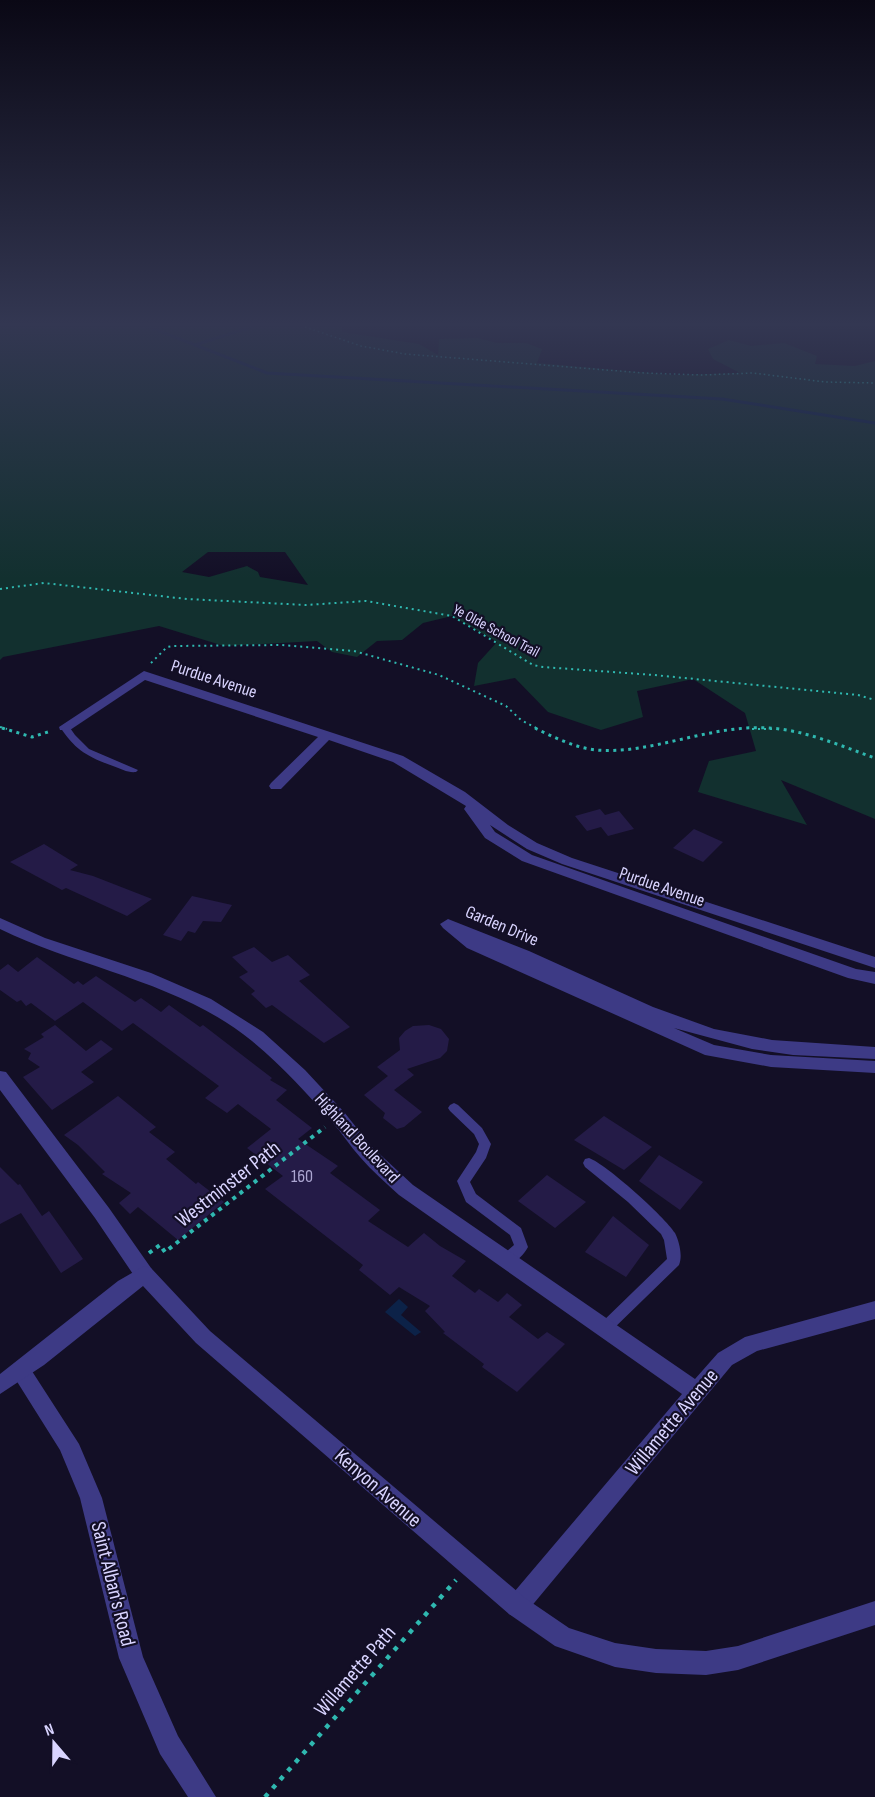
<svg xmlns="http://www.w3.org/2000/svg" width="875" height="1797" font-family="'Sofia Sans Condensed',sans-serif">
	<rect width="100%" height="100%" fill="#130f26"/>
	<path fill="#12302f" fill-rule="evenodd" d="M0,327H342V332L419,344L438,355L439,339L478,338L497,343H526L542,349L537,363L674,375L740,373L713,359L708,349L729,340L751,346L784,343L817,356L815,364L855,366L875,361V819L781,780L807,825L698,792L709,761L756,751L745,713L693,679L637,691L643,717L601,730L548,712L515,678L474,686L478,663L497,642L452,616L423,623L402,640L377,641L357,657L332,652L317,641L224,646L159,626L3,657L0,660ZM208,552H285L308,585L260,577L258,572L247,566L209,577L182,572Z"/>
	<polygon fill="#0c2248" points="399,1299 408,1307 401,1315 421,1332 415,1336 385,1312"/>
	<g fill="none" stroke-linecap="round" stroke-linejoin="round">
		<g stroke="#0c2248" stroke-width="3">
			<polyline points="149,327 267,373 722,399 875,423"/>
			<polyline points="195,345 251,327"/>
		</g>
	</g>
	<g fill="#241b47">
		<polygon points="600,809 605,815 619,811 634,829 608,836 601,827 587,831 575,816"/>
		<polygon points="694,829 723,842 703,862 673,848"/>
		<polygon points="44,844 78,865 70,870 93,876 152,899 127,916 66,888 62,890 10,862"/>
		<polygon points="192,896 232,905 221,922 203,921 195,933 188,931 181,941 163,935"/>
		<polygon points="254,947 272,962 288,955 310,975 299,981 350,1027 324,1043 272,1005 266,1008 251,994 255,991 239,977 248,972 232,957"/>
		<polygon points="37,957 74,984 78,981 83,985 96,976 135,1002 141,998 161,1012 169,1005 200,1027 203,1025 272,1078 270,1080 287,1090 276,1100 312,1128 298,1139 338,1166 330,1173 380,1210 368,1221 408,1247 424,1233 440,1246 466,1261 452,1276 475,1293 479,1289 498,1302 507,1293 522,1305 509,1317 538,1339 547,1332 565,1344 517,1392 482,1367 484,1364 443,1333 445,1332 425,1311 430,1306 399,1287 390,1295 359,1270 363,1265 265,1189 283,1176 247,1148 271,1129 238,1104 227,1113 205,1098 219,1086 133,1023 122,1031 83,1002 55,1021 31,1003 26,1006 21,1000 17,1002 0,990 0,970 8,964 18,972"/>
		<polygon points="55,1025 86,1051 101,1040 113,1049 81,1072 94,1082 52,1110 23,1077 40,1067 28,1059 31,1053 24,1049 44,1037 41,1034"/>
		<polygon points="429,1025 441,1029 449,1039 447,1051 440,1058 407,1069 414,1075 394,1090 422,1112 404,1127 397,1129 383,1118 385,1113 364,1095 388,1076 377,1067 400,1050 399,1038 405,1031 413,1026"/>
		<polygon points="118,1096 156,1127 149,1132 175,1152 166,1159 196,1184 198,1182 224,1202 178,1240 138,1207 130,1214 119,1203 131,1193 102,1174 105,1172 78,1145 64,1135"/>
		<polygon points="604,1116 652,1147 624,1170 574,1140"/>
		<polygon points="659,1155 703,1182 680,1210 639,1181"/>
		<polygon points="0,1167 18,1185 20,1184 42,1216 49,1211 83,1259 61,1273 21,1213 0,1224"/>
		<polygon points="547,1175 586,1202 555,1228 518,1201"/>
		<polygon points="613,1216 649,1245 626,1277 585,1252"/>
	</g>
	<g fill="none" stroke-linecap="round" stroke-linejoin="round">
		<polyline stroke="#2fb8b0" stroke-width="1.5" stroke-dasharray="1.5 3" stroke-linecap="butt" points="305,327 361,346 405,354 644,373 702,375 753,373 825,382 875,383"/>
		<g stroke="#2fb8b0" stroke-width="2" stroke-dasharray="2 4" stroke-linecap="butt">
			<polyline points="0,589 44,583 187,599 306,605 366,601 452,616 533,665 543,667 654,675 858,695 875,700"/>
			<polyline points="151,663 167,647 174,646 281,645 354,651 439,675 506,706 521,720 538,729"/>
			<polyline points="0,727 7,729"/>
			<polyline points="752,729 774,729"/>
		</g>
		<g stroke="#2fb8b0" stroke-width="3" stroke-dasharray="3 4.5" stroke-linecap="butt">
			<polyline points="2,728 32,737 51,731"/>
			<path d="M535,728C553,737 576,748 596,750C651,755 710,724 769,728C805,730 841,746 875,758"/>
		</g>
		<polyline stroke="#2fb8b0" stroke-width="4" stroke-dasharray="4 5" stroke-linecap="butt" points="149,1253 160,1245 165,1252 325,1127"/>
		<polyline stroke="#2fb8b0" stroke-width="4.5" stroke-dasharray="4.5 7" stroke-linecap="butt" points="265,1797 456,1580"/>
		<g fill="#3d3a85" fill-rule="evenodd">
			<path d="M65,724L68,725L75,735L89,749L138,770L136,772C128,773 121,769 113,766C88,757 75,750 60,727Z"/>
			<path d="M454,1103L458,1105L482,1128L491,1144L486,1158L470,1182L476,1194L521,1228L528,1247C523,1256 511,1269 500,1265L498,1261L500,1257L514,1245L510,1235L466,1202L457,1181L476,1152L479,1144L474,1134L450,1111L448,1108L450,1105Z"/>
			<path d="M589,1158C606,1164 665,1217 675,1233C679,1241 683,1256 679,1265L609,1333L604,1335L599,1333L597,1329L599,1325L667,1259L664,1240L661,1234L628,1202L585,1167L583,1163L585,1159Z"/>
		</g>
		<g fill="#3d3a85" fill-rule="evenodd">
			<polygon points="144,671 403,756 465,792 508,825 537,843 572,858 875,957 875,968 562,864 527,849 490,825 495,832 532,855 856,969 875,972 875,984 848,978 522,861 485,838 464,809 466,806 393,762 329,740 281,789 271,789 269,786 271,783 318,737 145,680 70,730 60,730 59,727"/>
			<path d="M0,918L45,938L151,973L211,999L263,1032L305,1070L344,1112L372,1147L413,1185L695,1379L718,1353L745,1337L875,1301V1319L757,1351L732,1365L525,1614L517,1618L509,1614L505,1606L509,1598L682,1394L399,1195C386,1183 372,1171 360,1157C350,1146 342,1133 332,1122C308,1094 281,1065 252,1041C180,982 82,969 0,929Z"/>
			<polygon points="448,919 529,951 653,1007 714,1029 772,1040 875,1047 875,1059 793,1055 752,1049 674,1028 714,1045 771,1055 875,1061 875,1073 771,1067 705,1055 467,948 443,928 440,924"/>
			<polygon points="0,1071 6,1072 109,1208 151,1268 154,1274 151,1280 144,1282 137,1280 95,1218 0,1090"/>
			<polygon points="21,1363 28,1365 79,1444 102,1498 143,1657 178,1736 216,1797 188,1797 160,1754 119,1658 80,1498 60,1450 11,1372 14,1365"/>
		</g>
		<polygon fill="#3d3a85" fill-rule="evenodd" points="144,1266 151,1268 210,1331 525,1598 569,1628 615,1643 656,1649 706,1651 738,1646 875,1601 875,1625 738,1670 706,1675 656,1673 615,1667 555,1646 509,1614 196,1343 143,1286 44,1365 0,1394 0,1374 118,1281"/>
	</g>
	<linearGradient id="sky" x2="0" y2="1"><stop stop-color="#0a0815"/><stop offset="0.56" stop-color="#333752"/><stop offset="1" stop-color="#333752" stop-opacity="0"/></linearGradient>
	<rect width="875" height="579" fill="url(#sky)"/>
	<g text-anchor="middle" dominant-baseline="central" stroke-width="4.5" stroke-linejoin="round" paint-order="stroke">
		<g font-size="15" fill="#d9d4ff" stroke="#130f26">
			<text transform="translate(496 631) rotate(28)">Ye Olde School Trail</text>
		</g>
		<g font-size="18" fill="#d9d4ff" stroke="#130f26">
			<text transform="translate(214 679) rotate(18)">Purdue Avenue</text>
			<text transform="translate(662 887) rotate(19)">Purdue Avenue</text>
			<text transform="translate(502 926) rotate(23)">Garden Drive</text>
			<text transform="translate(357 1138) rotate(47)">Highland Boulevard</text>
		</g>
		<g font-size="18" fill="#aca6d1">
			<text x="302" y="1176">160</text>
		</g>
		<g font-size="21" fill="#d9d4ff" stroke="#130f26">
			<text transform="translate(228 1184) rotate(-38)">Westminster Path</text>
			<text transform="translate(672 1422) rotate(-50)">Willamette Avenue</text>
			<text transform="translate(378 1488) rotate(41)">Kenyon Avenue</text>
			<text transform="translate(113 1584) rotate(76)">Saint Alban's Road</text>
			<text transform="translate(355 1671) rotate(-49)">Willamette Path</text>
		</g>
	</g>
	<g transform="translate(54 1743) rotate(340)" stroke="#130f26" stroke-width="4.5" paint-order="stroke">
	<path d="M0-4.5L10 22L0 15L-10 22Z" fill="#d9d4ff"/>
	<text y="-9" font-size="16" font-weight="bold" text-anchor="middle" fill="#d9d4ff">N</text>
	</g>
</svg>
